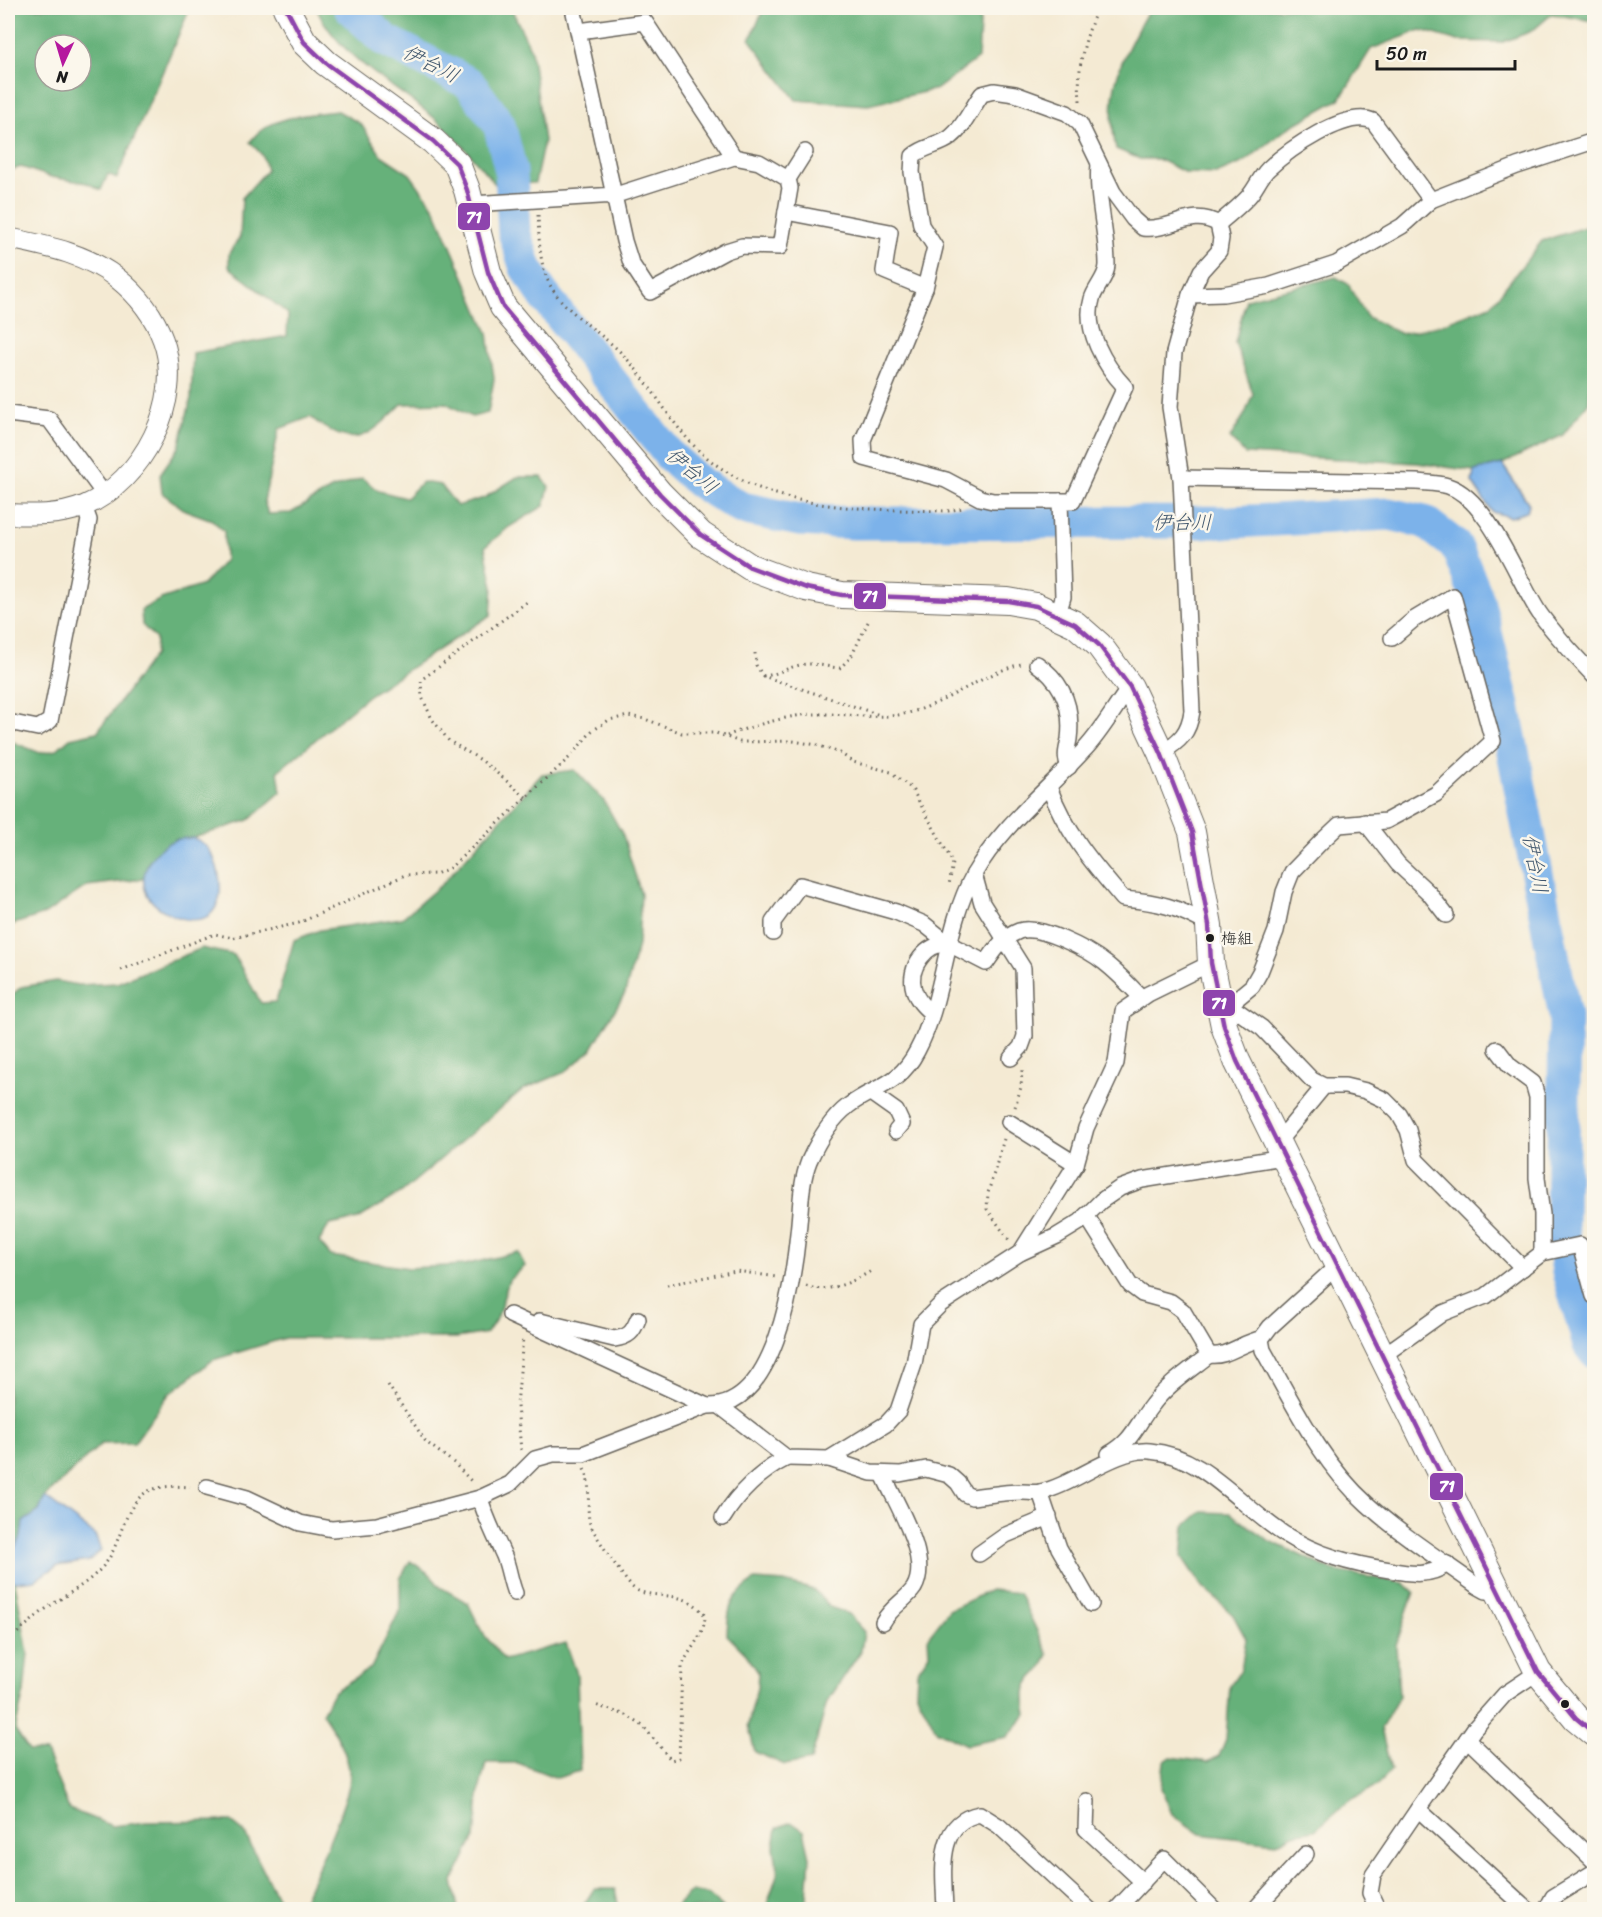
<svg xmlns="http://www.w3.org/2000/svg" width="1602" height="1917" font-family="Sriracha,'Klee One',sans-serif">
	<rect width="100%" height="100%" fill="#fbf7ec"/>
	<filter id="ink" filterUnits="userSpaceOnUse"><feTurbulence type="fractalNoise" baseFrequency=".0167" numOctaves="2"/><feDisplacementMap in="SourceGraphic" scale="12" xChannelSelector="R" yChannelSelector="G"/><feConvolveMatrix kernelMatrix="1 2 1 2 8 2 1 2 1" color-interpolation-filters="sRGB"/></filter>
	<filter id="wash" filterUnits="userSpaceOnUse"><feTurbulence type="fractalNoise" baseFrequency=".008" numOctaves="4" result="noise"/><feDisplacementMap in="SourceGraphic" scale="24" xChannelSelector="R" yChannelSelector="G"/><feGaussianBlur stdDeviation="1.35" result="paint"/><feColorMatrix in="noise" values="0 0 0 0 0 0 0 0 0 0 0 0 0 0 0 0 0 1.4 0 .05"/><feComposite in="paint" operator="in"/></filter>
	<g filter="url(#wash)">
		<rect width="100%" height="100%" fill="#f4ead3"/>
		<g fill="#66b17a" stroke="#41664b" stroke-width="1.5" fill-rule="evenodd">
			<path d="M8,8H190L117,178L108,174L101,190L87,183L51,177L21,167L8,171ZM45,45H81V81H45Z"/>
			<path d="M316,8H511L531,50L544,141L535,183L496,185C478,165 461,141 440,123C398,86 341,61 316,8Z"/>
			<polygon points="764,8 981,8 978,58 937,89 868,105 796,100 750,40"/>
			<path d="M1150,8H1594V21L1552,14L1532,31L1503,42L1458,41L1421,30L1371,49L1340,99L1288,128L1244,162L1216,174L1186,173L1158,159H1140L1116,149C1104,92 1121,56 1150,8Z"/>
			<path d="M338,111L361,124L381,155L410,174L435,209L488,333L494,379L488,413L472,417L446,403L402,404C366,440 354,451 310,417L279,429L264,501L268,514L291,513L331,489L362,478L379,491L406,498L422,482L441,485L457,506L484,498L517,477H542L549,487L544,506L509,527L485,547L493,587L491,615L369,695L278,771L281,792L249,820L193,838L176,839L149,861L143,879L87,886L45,914L8,926V740L40,753L56,750L70,738L97,732L155,654L156,639L142,625L141,610L161,599L203,585L225,560L224,531L212,520L185,510L162,493L160,474L179,447L191,398L193,353L287,336L288,314L229,267V253L240,237L242,198L267,170L262,155L250,142C267,116 309,114 338,111Z"/>
			<polygon points="1594,224 1594,349 1589,402 1563,435 1502,464 1474,471 1417,463 1245,454 1230,438 1245,414 1253,394 1235,343 1246,299 1336,277 1348,284 1367,317 1401,334 1439,325 1491,305 1542,241"/>
			<polygon points="575,770 604,801 623,835 641,894 638,945 625,993 591,1050 565,1072 522,1090 402,1192 358,1219 329,1225 319,1242 331,1256 409,1268 464,1265 518,1252 525,1266 509,1280 498,1316 487,1333 457,1338 285,1338 213,1360 169,1394 134,1443 101,1444 45,1497 39,1511 23,1522 21,1537 8,1560 8,999 21,987 56,981 78,985 117,983 202,948 234,955 261,1003 276,1002 294,940 320,930 402,918 442,884 542,774"/>
			<polygon points="1201,1512 1230,1513 1270,1541 1334,1571 1404,1583 1414,1592 1396,1645 1399,1696 1381,1729 1391,1770 1377,1786 1349,1801 1315,1830 1293,1834 1276,1843 1200,1834 1172,1814 1161,1788 1164,1762 1171,1757 1208,1762 1219,1756 1226,1739 1230,1686 1241,1670 1246,1639 1233,1615 1201,1585 1182,1557 1185,1526"/>
			<path d="M410,1561L430,1574L440,1587L468,1603L482,1632L504,1660L566,1643L577,1674L580,1771L557,1778L518,1763H486L480,1787L475,1837L453,1881L458,1909H8V1577L15,1582L28,1653L24,1692L15,1730L29,1751L46,1752L69,1809L112,1826L146,1822L230,1821L244,1832L283,1909L303,1902C312,1881 352,1794 350,1776C348,1752 335,1732 322,1713L334,1691L371,1668L400,1610V1579Z"/>
			<path d="M755,1580L784,1582L814,1590L830,1607L849,1614L864,1632L861,1651L827,1702L811,1760L785,1765L755,1752L748,1725L757,1688L758,1672L746,1654L727,1635C728,1606 730,1597 755,1580Z"/>
			<path d="M991,1590L1019,1593L1048,1654C1037,1687 1019,1670 1027,1714L1007,1737L966,1745L936,1730L916,1692L917,1672L929,1654L928,1637L949,1610Z"/>
			<polygon points="791,1822 804,1831 810,1857 806,1909 760,1909 767,1905 778,1872 774,1847 777,1828"/>
			<polygon points="594,1889 615,1889 619,1909 581,1909"/>
			<polygon points="692,1891 709,1895 724,1909 673,1909"/>
		</g>
		<g fill="#7bb2ea" stroke="#4c6783" stroke-width="1.5">
			<polygon points="1502,464 1529,504 1527,512 1510,517 1492,512 1472,482 1474,471"/>
			<path d="M193,838C197,840 202,842 205,845C219,859 226,894 214,910C201,930 163,916 150,899C134,877 152,848 175,840C180,838 188,838 193,838Z"/>
			<polygon points="45,1497 95,1535 101,1550 89,1561 57,1566 35,1580 15,1582 8,1577 8,1560 21,1537 23,1522 39,1511"/>
		</g>
		<g fill="none" stroke-linecap="round" stroke-linejoin="round">
			<polyline stroke="#7bb2ea" stroke-width="33" points="350,8 385,40 469,83 499,124 511,171 514,232 526,268 543,294 670,456 699,482 741,508 800,520 854,523 1232,522 1389,514 1425,522 1456,546 1478,600 1504,706 1565,1016 1562,1225 1568,1272 1589,1345 1594,1352"/>
		</g>
	</g>
	<g filter="url(#ink)">
		<g fill="none" stroke-linecap="round" stroke-linejoin="round">
			<defs>
				<g id="minor">
					<polyline points="579,31 645,22 734,157"/>
					<polyline points="788,179 805,152"/>
					<polyline points="471,204 616,195 734,157 759,162 788,179 790,188 780,247 742,246 726,251 650,292 631,263 624,241 573,8"/>
					<path d="M786,212L890,232L884,271L925,288L935,247L921,225L912,172L913,156C924,146 940,146 951,137C965,126 972,107 982,94L994,91L1015,94L1067,113L1080,124L1113,192L1133,219L1143,228C1171,231 1192,208 1218,224L1221,238L1219,251L1201,271L1190,295L1174,353L1170,407L1181,478L1192,711C1189,733 1180,741 1161,753"/>
					<path d="M1218,224C1229,215 1240,206 1249,196C1256,188 1260,177 1268,169C1288,150 1346,109 1373,121L1431,200"/>
					<path d="M925,288L863,440L864,458L946,480L980,498L993,501H1073L1125,387C1105,366 1083,329 1092,299C1095,288 1107,277 1107,265C1107,231 1096,198 1099,164"/>
					<polyline points="1190,295 1223,294 1269,286 1336,264 1402,226 1431,200 1517,166 1594,141"/>
					<polyline points="8,414 49,419 104,494"/>
					<path d="M1181,478L1417,482C1426,483 1439,483 1448,486C1489,499 1517,580 1540,614C1556,636 1575,656 1594,676"/>
					<polyline points="1058,614 1063,597 1060,501"/>
					<path d="M1037,664C1063,682 1073,707 1069,739C1067,751 1064,755 1069,767"/>
					<polyline points="8,722 38,728 50,721 89,520 84,506"/>
					<path d="M1049,787C1065,831 1093,864 1123,899C1159,902 1178,907 1209,925"/>
					<polyline points="1365,822 1398,864 1429,893 1446,915"/>
					<polyline points="974,874 982,903 1023,968 1025,1036 1021,1047 1011,1058"/>
					<path d="M773,933V922L800,885L896,912L924,924L949,944L986,963C995,950 1003,937 1019,931C1039,924 1089,950 1105,963C1118,973 1130,986 1142,998"/>
					<polyline points="1229,1005 1252,986 1260,972 1276,931 1284,892 1292,872 1321,842 1339,825 1386,821 1436,794 1493,741 1453,596 1413,620 1392,638"/>
					<polyline points="1221,1006 1229,1005 1262,1028 1312,1080 1324,1086 1345,1086 1366,1091 1385,1100 1399,1114 1408,1130 1416,1160 1523,1268"/>
					<path d="M931,1013C923,1006 917,1000 914,990C907,967 927,942 949,944"/>
					<polyline points="1497,1049 1510,1066 1533,1083 1537,1097 1537,1178 1542,1214 1542,1253"/>
					<polyline points="872,1094 896,1111 902,1124 896,1131"/>
					<polyline points="1009,1122 1076,1164"/>
					<polyline points="1277,1143 1324,1086"/>
					<path d="M1086,1215L1130,1285L1142,1294L1171,1302L1183,1311L1209,1355C1190,1370 1167,1385 1152,1405C1136,1425 1133,1441 1109,1454"/>
					<polyline points="1020,1253 1076,1164 1086,1128 1116,1063 1123,1011 1148,994 1211,963"/>
					<path d="M1337,1266L1270,1327L1261,1339L1263,1350C1293,1403 1321,1463 1367,1504C1401,1535 1441,1560 1477,1586L1486,1591H1499"/>
					<polyline points="510,1315 707,1406"/>
					<path d="M540,1321L614,1339C629,1337 633,1332 638,1319"/>
					<path d="M1209,1355C1226,1358 1243,1342 1261,1339"/>
					<polyline points="1381,1357 1443,1313 1486,1296 1542,1253 1580,1245 1594,1296"/>
					<polyline points="721,1407 787,1458 829,1459 886,1424 898,1411 914,1364 921,1324 941,1304 1020,1253 1057,1236 1080,1222 1101,1201 1120,1188 1142,1180 1283,1157"/>
					<path d="M829,1459L871,1473L900,1474L926,1469L949,1475L958,1483L965,1494L972,1497C989,1495 1005,1492 1022,1492C1028,1492 1035,1493 1040,1492C1073,1486 1115,1448 1150,1451C1204,1455 1240,1506 1284,1534C1317,1555 1351,1564 1390,1570C1410,1574 1430,1577 1447,1564"/>
					<path d="M207,1487L247,1498L300,1523L332,1529L377,1525L480,1498L510,1484L535,1459L553,1454H583L707,1406C775,1409 793,1283 798,1233C801,1209 800,1184 809,1161C818,1141 830,1120 848,1106C876,1085 898,1087 917,1051C945,999 944,928 974,874C1001,826 1048,790 1085,749C1102,731 1115,707 1130,687"/>
					<polyline points="1040,1492 1059,1548 1091,1604"/>
					<path d="M480,1498C486,1519 495,1536 504,1556C509,1568 510,1581 515,1593"/>
					<path d="M723,1518C738,1493 761,1471 787,1458"/>
					<polyline points="979,1554 1006,1535 1049,1517"/>
					<path d="M883,1622C891,1607 905,1601 914,1588C932,1558 895,1503 883,1474"/>
					<polyline points="1467,1739 1594,1861"/>
					<polyline points="1087,1801 1086,1829 1143,1882"/>
					<polyline points="1418,1809 1528,1910"/>
					<path d="M945,1910C944,1873 935,1822 980,1814L999,1826L1090,1910"/>
					<polyline points="1116,1910 1164,1859 1215,1910"/>
					<polyline points="1254,1910 1306,1854"/>
					<polyline points="1378,1910 1370,1893 1373,1875 1418,1809 1474,1729 1505,1694 1538,1672"/>
					<polyline points="1546,1910 1553,1897 1594,1872"/>
				</g>
				<path id="tertiary" d="M8,238C46,246 85,253 117,278C137,294 154,315 163,340C185,400 142,482 84,506C60,516 32,515 8,514"/>
				<polyline id="primary" points="286,8 304,42 326,63 433,141 457,164 467,190 488,272 503,307 660,494 701,535 750,567 806,588 842,595 1008,601 1036,606 1075,624 1099,645 1130,687 1161,753 1192,832 1209,925 1211,963 1224,1026 1237,1061 1538,1672 1576,1718 1594,1733"/>
			</defs>
			<use href="#minor" stroke="#68645c" stroke-width="18"/>
			<use href="#tertiary" stroke="#68645c" stroke-width="22"/>
			<use href="#primary" stroke="#68645c" stroke-width="28"/>
			<g stroke="#68645c" stroke-width="3" stroke-dasharray="1.5 4.5" stroke-linecap="butt">
				<path d="M1080,101C1077,63 1084,43 1097,8"/>
				<path d="M538,215C539,237 539,263 549,283C563,312 605,334 627,359C655,389 673,429 704,455C771,513 866,509 948,511L963,508"/>
				<polyline points="755,653 756,665 763,676 880,715"/>
				<path d="M763,676C776,675 784,669 796,666C811,661 825,667 840,668L851,657L870,618"/>
				<path d="M727,736C746,727 794,714 815,714C843,713 871,719 898,715C943,708 978,675 1021,664"/>
				<polyline points="526,797 481,760 449,741 432,719 422,697 421,680 527,602"/>
				<polyline points="121,970 215,934 233,938 299,923 405,875 436,874 451,867 570,757 592,731 609,720 628,716 645,719 682,733 716,733 740,742 793,741 817,745 840,753 853,762 891,772 912,789 953,863 949,885"/>
				<polyline points="1015,1107 1021,1087 1022,1070"/>
				<polyline points="1004,1139 988,1193 987,1209 1009,1240"/>
				<polyline points="667,1285 736,1271 777,1277"/>
				<path d="M806,1286C827,1294 853,1282 871,1271"/>
				<polyline points="388,1385 426,1442 454,1463 473,1483"/>
				<polyline points="521,1450 517,1406 523,1337"/>
				<path d="M584,1469C593,1486 585,1506 590,1524C594,1534 623,1577 631,1586C648,1603 685,1585 705,1616C705,1636 688,1649 682,1667L679,1758L671,1760L643,1726L626,1715L595,1705"/>
				<path d="M8,1640C20,1631 31,1621 43,1611C64,1595 88,1585 105,1564C121,1544 123,1508 145,1493C158,1485 176,1486 190,1487"/>
			</g>
			<use href="#minor" stroke="#fff" stroke-width="15"/>
			<use href="#tertiary" stroke="#fff" stroke-width="20"/>
			<use href="#primary" stroke="#fff" stroke-width="26"/>
			<defs>
				<polyline id="bus-1" points="286,8 304,42 326,63 433,141 457,164 467,190 488,272 503,307 660,494 701,535 750,567 806,588 842,595 1008,601 1036,606 1075,624 1099,645 1130,687 1161,753 1192,832 1209,925 1211,963 1224,1026 1237,1061 1538,1672 1576,1718 1594,1733"/>
			</defs>
			<use href="#bus-1" stroke="#fbf7ec" stroke-width="9"/>
			<use href="#bus-1" stroke="#8e44ad" stroke-width="4.5"/>
		</g>
	</g>
	<g fill="#1c1c1c" stroke="#fbf7ec" stroke-width="2">
		<circle cx="1210" cy="938" r="5"/>
		<circle cx="1565" cy="1704" r="5"/>
	</g>
	<g text-anchor="middle" dominant-baseline="central" stroke-width="5" stroke-linejoin="round" paint-order="stroke">
		<g font-size="16" fill="#1c1c1c" stroke="#fbf7ec" text-anchor="start">
			<text x="1221" y="938">梅組</text>
		</g>
		<g font-size="20" font-style="italic" fill="#42586e" stroke="#fbf7ec">
			<text transform="translate(431 64) rotate(27)">伊台川</text>
			<text transform="translate(692 471) rotate(40)">伊台川</text>
			<text x="1182" y="522">伊台川</text>
			<text transform="translate(1535 864) rotate(79)">伊台川</text>
		</g>
	</g>
	<g stroke="#fbf7ec" stroke-width="2">
		<rect x="457" y="202" width="34" height="29" rx="6" fill="#8e44ad"/>
		<rect x="853" y="582" width="34" height="28" rx="6" fill="#8e44ad"/>
		<rect x="1202" y="989" width="34" height="28" rx="6" fill="#8e44ad"/>
		<rect x="1429" y="1472" width="35" height="29" rx="6" fill="#8e44ad"/>
	</g>
	<g font-size="16" text-anchor="middle" font-weight="bold" fill="#fff">
		<text x="474" y="223">71</text>
		<text x="870" y="602">71</text>
		<text x="1219" y="1009">71</text>
		<text x="1447" y="1492">71</text>
	</g>
	<rect width="1602" height="1917" fill="none" stroke="#fbf7ec" stroke-width="30"/>
	<g transform="translate(63 63) rotate(184)"><circle r="28" fill="#fbf7ec" stroke="#a29f99" stroke-width="1.5"/>
	<path d="M0-4.5L10 22L0 15L-10 22Z" fill="#b5179e"/>
	<text y="-9" font-size="16" font-weight="bold" text-anchor="middle" fill="#1c1c1c">N</text>
	</g>
	<path d="M1377 60v9h138v-9" fill="none" stroke="#1c1c1c" stroke-width="3"/>
	<text x="1386" y="60" font-size="18" fill="#1c1c1c" stroke="#fbf7ec" stroke-width="4.5" paint-order="stroke">50 m</text>
</svg>
